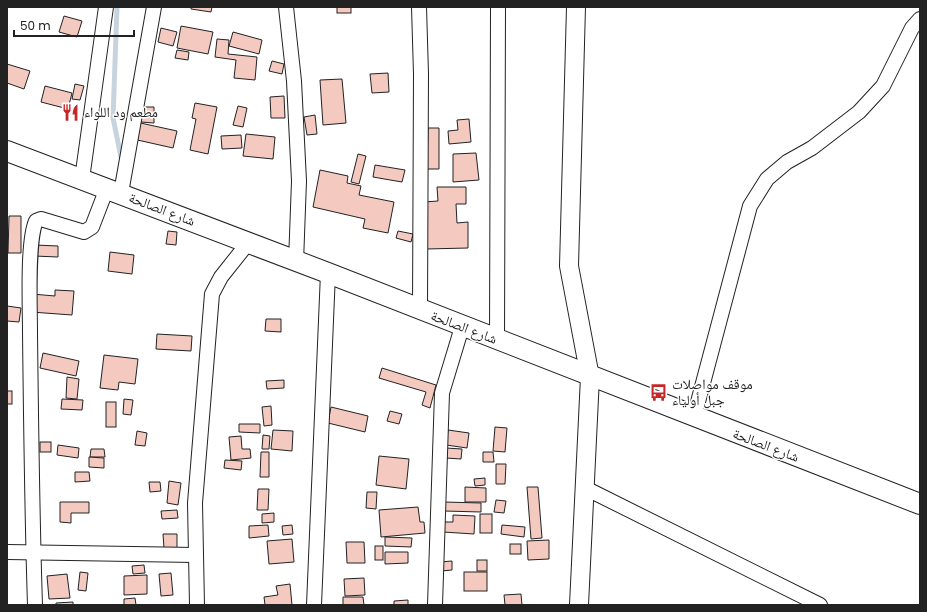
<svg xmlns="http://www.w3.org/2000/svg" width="927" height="612" font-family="Poppins,'Noto Naskh Arabic',sans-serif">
	<rect width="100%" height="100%" fill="#fff"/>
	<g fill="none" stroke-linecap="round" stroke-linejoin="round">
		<polyline stroke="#c7d3dd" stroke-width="5" points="117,7 113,118 121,157"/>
	</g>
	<g fill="#f3c9c0" stroke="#222">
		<polygon points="191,7 212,7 211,12 191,9"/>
		<rect x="337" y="7" width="14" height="6"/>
		<polygon points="64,16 82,21 77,37 59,32"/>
		<polygon points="181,26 213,32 208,54 177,48"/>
		<polygon points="161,28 177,32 173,46 158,42"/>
		<polygon points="233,32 262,40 259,54 229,46"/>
		<polygon points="217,39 229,40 228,54 257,57 255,80 234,78 236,60 215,57"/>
		<polygon points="177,50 189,52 188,60 175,58"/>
		<polygon points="272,61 284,64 282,74 269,71"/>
		<polygon points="7,64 30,71 24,89 7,83"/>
		<polygon points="388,73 389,92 372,93 370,74"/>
		<polygon points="342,79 346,123 323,125 320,80"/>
		<polygon points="75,84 84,86 80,100 72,99"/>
		<polygon points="45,86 72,93 68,109 41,102"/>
		<polygon points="284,96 285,118 271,118 270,97"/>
		<polygon points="195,103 217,107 208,154 190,150 196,119 192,118"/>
		<polygon points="238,106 247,108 243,127 233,125"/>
		<polygon points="142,107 154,107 154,123 141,122"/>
		<polygon points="315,115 317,134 307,135 304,117"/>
		<polygon points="469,119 471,142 449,144 448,131 458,130 457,120"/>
		<polygon points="136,122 177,131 173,148 133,139"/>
		<polygon points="428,128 439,128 439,169 427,169"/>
		<polygon points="246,134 275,137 273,159 243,156"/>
		<polygon points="241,135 242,148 222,149 221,136"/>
		<polygon points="476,153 479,180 453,182 453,154"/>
		<polygon points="358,154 366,156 359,184 351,182"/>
		<polygon points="375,165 405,170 402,182 373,177"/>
		<polygon points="320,170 348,176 347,183 361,186 359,195 394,202 388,233 363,228 365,219 313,207"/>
		<polygon points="437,187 466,187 466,204 456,204 457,223 468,222 468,248 426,249 424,202 438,201"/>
		<polygon points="9,216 21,216 21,253 8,253"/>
		<polygon points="168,231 177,232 176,245 166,244"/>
		<polygon points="398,231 413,234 411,242 396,238"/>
		<polygon points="35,245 58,246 58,257 34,256"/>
		<polygon points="110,252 134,255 132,274 108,271"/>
		<polygon points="55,290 74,291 72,315 31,312 32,294 55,296"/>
		<polygon points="7,306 21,308 19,322 7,321"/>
		<polygon points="266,319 281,319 281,332 265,331"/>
		<polygon points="157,334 192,336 191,351 156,349"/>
		<polygon points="43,353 79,361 76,376 40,368"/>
		<polygon points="104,355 138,359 135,384 119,382 118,390 100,388"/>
		<polygon points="382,368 436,385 430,408 422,405 426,392 379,378"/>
		<polygon points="67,377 79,379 77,399 66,398"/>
		<polygon points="284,380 284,388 267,389 266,381"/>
		<rect x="7" y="391" width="5" height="13"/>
		<polygon points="62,399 83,400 82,410 61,409"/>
		<polygon points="124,399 133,400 131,415 123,414"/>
		<rect x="106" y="402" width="10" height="25"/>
		<polygon points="271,406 272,425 264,426 262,407"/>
		<polygon points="331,407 368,416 365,432 328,423"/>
		<polygon points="390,411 402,414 399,424 387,421"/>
		<polygon points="239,424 260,424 260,433 239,432"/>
		<polygon points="495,427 507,428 505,452 493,451"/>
		<polygon points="273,430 293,431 292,451 271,449"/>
		<polygon points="448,430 469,433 467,448 446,445"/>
		<polygon points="137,431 147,433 145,446 135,445"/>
		<polygon points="263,435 270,436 269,449 262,449"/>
		<polygon points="241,436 242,449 250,449 251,458 231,460 229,437"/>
		<rect x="40" y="442" width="11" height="10"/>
		<polygon points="58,445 79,448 78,458 57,455"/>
		<polygon points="446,448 462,449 461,459 446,458"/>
		<polygon points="91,449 104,449 105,457 90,457"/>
		<polygon points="261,452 269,452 269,477 260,477"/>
		<polygon points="483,452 493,452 494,462 483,462"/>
		<polygon points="379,456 409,459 406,489 376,485"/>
		<polygon points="89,457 104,458 104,468 89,467"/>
		<polygon points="225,460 242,461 241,470 224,468"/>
		<polygon points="496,464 506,464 505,484 496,484"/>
		<polygon points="75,472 89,472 90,481 75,482"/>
		<polygon points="485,478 485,485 475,486 474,479"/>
		<polygon points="169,481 181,483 178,505 167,503"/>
		<polygon points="149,482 160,482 161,491 150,492"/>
		<polygon points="465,487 486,488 486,502 465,502"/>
		<polygon points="527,487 538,487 542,538 531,539"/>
		<polygon points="258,489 269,489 268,510 257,510"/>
		<polygon points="367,492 377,492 376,509 366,508"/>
		<polygon points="496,500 506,501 504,513 494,512"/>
		<polygon points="60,502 89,502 89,513 71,513 71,523 60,522"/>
		<polygon points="444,502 481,503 481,512 444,511"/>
		<polygon points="418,507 420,522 424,522 425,533 381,537 379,510"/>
		<polygon points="177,510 178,518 162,519 161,511"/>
		<polygon points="274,513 274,522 262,523 262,514"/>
		<rect x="480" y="514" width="12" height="19"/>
		<polygon points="453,515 475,516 474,534 443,532 443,522 453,522"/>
		<polygon points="268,525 269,536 249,538 249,526"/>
		<polygon points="292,525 293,534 283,535 282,526"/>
		<polygon points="502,525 525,527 524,537 501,534"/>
		<polygon points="163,534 177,534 177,548 164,548"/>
		<polygon points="385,537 412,538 411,547 385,546"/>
		<polygon points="292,539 294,562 269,564 267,541"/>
		<polygon points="549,540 549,559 528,560 527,541"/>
		<polygon points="346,542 364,542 365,563 347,563"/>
		<rect x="510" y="544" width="11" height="10"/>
		<rect x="375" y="546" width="8" height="14"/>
		<polygon points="385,552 408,552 408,563 385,564"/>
		<rect x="477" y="560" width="10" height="11"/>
		<polygon points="452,561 452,570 441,571 440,562"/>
		<polygon points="144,565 145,573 133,574 132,566"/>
		<polygon points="80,572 88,573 86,591 78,590"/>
		<rect x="464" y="572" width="23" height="19"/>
		<polygon points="171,573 173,595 161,596 159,574"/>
		<polygon points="67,574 70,598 49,599 47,576"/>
		<polygon points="147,575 147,594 124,595 124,576"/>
		<polygon points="364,578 365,595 345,596 344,579"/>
		<polygon points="290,584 292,605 265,605 264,597 278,595 276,586"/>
		<polygon points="521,594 522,605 505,605 504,595"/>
		<polygon points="343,597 363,597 364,605 343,605"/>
		<polygon points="135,598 136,605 124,605 124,599"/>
		<polygon points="408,600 408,605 394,605 394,601"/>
		<polygon points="73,602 73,605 56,605 56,603"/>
	</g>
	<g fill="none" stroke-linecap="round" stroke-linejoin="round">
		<defs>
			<g id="minor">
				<polyline points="286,7 294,81 299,181 296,262"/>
				<polyline points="419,7 421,74 420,310"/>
				<polyline points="82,179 106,7"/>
				<polyline points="121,193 154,7"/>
				<polyline points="497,340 498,7"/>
				<polyline points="694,417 750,206 767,179 787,162 812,148 859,112 883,86 912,28 920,19"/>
				<polyline points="585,488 820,605"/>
				<polyline points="7,552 195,555"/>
				<path d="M35,605C32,514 31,423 30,332C30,307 27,241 36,221L41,219L84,232L92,227L107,188"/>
				<polyline points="197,605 195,503 212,294 221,277 248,243"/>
				<polyline points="314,605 328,273"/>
				<polyline points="435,605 442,393 462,327"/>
			</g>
			<polyline id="tertiary" points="576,7 569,266 590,377 579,605"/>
			<polyline id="secondary" points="7,151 328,273 920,504"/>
		</defs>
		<use href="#minor" stroke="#222" stroke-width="16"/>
		<use href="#tertiary" stroke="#222" stroke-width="20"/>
		<use href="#secondary" stroke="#222" stroke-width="22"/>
		<use href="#minor" stroke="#fff" stroke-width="14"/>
		<use href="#tertiary" stroke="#fff" stroke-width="18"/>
		<use href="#secondary" stroke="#fff" stroke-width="20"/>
	</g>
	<defs>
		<symbol id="restaurant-bare" viewBox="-9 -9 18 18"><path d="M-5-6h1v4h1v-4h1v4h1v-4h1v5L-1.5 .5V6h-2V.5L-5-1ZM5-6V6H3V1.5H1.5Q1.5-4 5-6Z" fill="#c62828" stroke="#fff" stroke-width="2.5" paint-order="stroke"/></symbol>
		<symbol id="bus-bare" viewBox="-9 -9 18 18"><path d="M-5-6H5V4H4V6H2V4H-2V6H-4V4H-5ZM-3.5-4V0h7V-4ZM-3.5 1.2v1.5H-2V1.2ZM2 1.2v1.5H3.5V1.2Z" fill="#c62828" stroke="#fff" stroke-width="2.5" paint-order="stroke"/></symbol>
	</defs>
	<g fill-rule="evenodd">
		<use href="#restaurant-bare" x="58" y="100" width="25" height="25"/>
		<use href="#bus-bare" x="646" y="380" width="25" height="25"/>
	</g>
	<g text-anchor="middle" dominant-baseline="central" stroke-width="3" stroke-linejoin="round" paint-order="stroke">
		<g font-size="14" fill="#222" stroke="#fff" text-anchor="start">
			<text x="84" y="112">مطعم ود اللواء</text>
			<text x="672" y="384">موقف مواصلات<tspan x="672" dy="16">جبل أولياء</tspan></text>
		</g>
		<g font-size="14" fill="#222" stroke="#fff">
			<text transform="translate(162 209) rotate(21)">شارع الصالحة</text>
			<text transform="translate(464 327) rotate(21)">شارع الصالحة</text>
			<text transform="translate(766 445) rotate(21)">شارع الصالحة</text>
		</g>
	</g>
	<rect width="927" height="612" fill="none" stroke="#222222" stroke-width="16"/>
	<path d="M14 30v6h120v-6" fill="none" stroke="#222222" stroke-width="2"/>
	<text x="20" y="30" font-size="12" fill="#222222" stroke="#ffffff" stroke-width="3" paint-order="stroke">50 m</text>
</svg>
